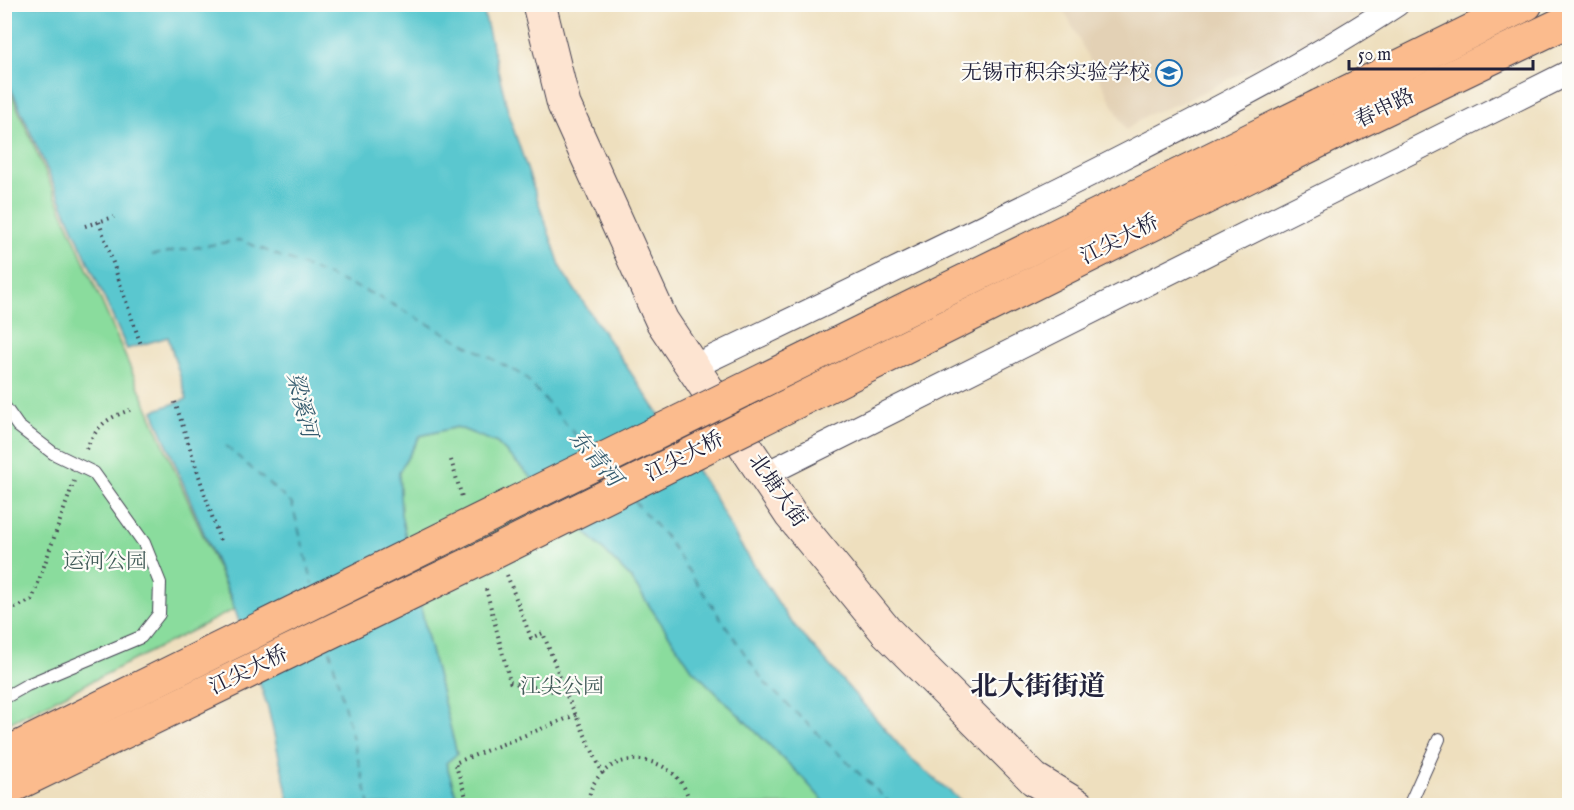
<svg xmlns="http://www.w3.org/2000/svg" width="1574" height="810" font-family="'IM FELL English','Noto Serif SC',serif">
	<rect width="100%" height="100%" fill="#fdfcf7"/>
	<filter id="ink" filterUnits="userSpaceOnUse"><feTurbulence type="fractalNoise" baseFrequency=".0167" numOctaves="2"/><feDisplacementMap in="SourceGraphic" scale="12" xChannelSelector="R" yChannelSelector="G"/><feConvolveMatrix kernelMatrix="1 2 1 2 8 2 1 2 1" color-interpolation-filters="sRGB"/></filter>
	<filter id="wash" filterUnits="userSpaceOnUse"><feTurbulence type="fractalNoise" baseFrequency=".008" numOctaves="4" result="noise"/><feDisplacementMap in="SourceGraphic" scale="24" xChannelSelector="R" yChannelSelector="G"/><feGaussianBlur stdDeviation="1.35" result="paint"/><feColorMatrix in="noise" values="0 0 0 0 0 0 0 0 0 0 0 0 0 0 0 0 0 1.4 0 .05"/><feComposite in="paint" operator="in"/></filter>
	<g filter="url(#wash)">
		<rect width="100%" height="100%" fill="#eedfbe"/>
		<polygon fill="#e3d1b5" points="1061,5 1379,5 1185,101 1147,115 1126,130"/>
		<g fill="#8adc9d" stroke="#567f6c" stroke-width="1.5">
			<polygon points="4,77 235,609 5,725 4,725"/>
			<polygon points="457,427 497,443 630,577 692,669 801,776 827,805 459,805 446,763 457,754 427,635 401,515 399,472 420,436"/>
		</g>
		<polygon fill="#5ac7cf" stroke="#3e7485" stroke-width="1.5" points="4,5 482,5 510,119 562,271 712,493 737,539 788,618 912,760 966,805 827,805 801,776 692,669 630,577 497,443 457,427 420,436 399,472 401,515 427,635 457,754 446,763 459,805 290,805 268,708 231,598 153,411 187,399 168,337 127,349 5,75"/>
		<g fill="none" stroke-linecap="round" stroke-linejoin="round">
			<g stroke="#365c6f" stroke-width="1.5" stroke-dasharray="8 6" stroke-linecap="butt">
				<polyline points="152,255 240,240 373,294 524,376 587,448"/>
				<polyline points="226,446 292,504 313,584"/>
				<polyline points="634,501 665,536 764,682 893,806"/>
				<polyline points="330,650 370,806"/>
			</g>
		</g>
	</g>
	<g filter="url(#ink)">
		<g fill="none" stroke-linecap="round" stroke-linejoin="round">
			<defs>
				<g id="service">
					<polyline points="4,406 18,426 53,453 94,473 144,543 160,583 159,614 141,637 27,685 4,698"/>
					<polyline points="1409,806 1439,739"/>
				</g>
				<g id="minor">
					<path d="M693,367C829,302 965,237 1100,169C1202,117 1302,67 1397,4"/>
					<polyline points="764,475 1570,72"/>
				</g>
				<polyline id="secondary" points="539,4 564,105 662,321 791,515 886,631 1034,779 1078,806"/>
				<g id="primary">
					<polyline points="1319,106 1526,4"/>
					<polyline points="1331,135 1570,20"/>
				</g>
			</defs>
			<use href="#service" stroke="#413e4f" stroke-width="14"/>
			<use href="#minor" stroke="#413e4f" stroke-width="26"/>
			<use href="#secondary" stroke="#413e4f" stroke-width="35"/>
			<use href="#primary" stroke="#413e4f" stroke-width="35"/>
			<g stroke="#413e4f" stroke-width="4" stroke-dasharray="1.5 4.5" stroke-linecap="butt">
				<polyline points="99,222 141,345"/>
				<polyline points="85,226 114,217"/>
				<polyline points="175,402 220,541"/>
				<path d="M86,449C98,425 105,419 130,410"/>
				<polyline points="451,460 462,497"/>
				<polyline points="507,575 531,638 543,633 566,693"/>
				<polyline points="486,589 510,682 566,694 603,774"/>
				<polyline points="4,613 32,600 74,481"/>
				<polyline points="469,806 455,763 576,715"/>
				<path d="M587,806C589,799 590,789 594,783C619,742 685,759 690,806"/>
			</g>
			<use href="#service" stroke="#fff" stroke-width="12"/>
			<use href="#minor" stroke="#fff" stroke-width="24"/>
			<use href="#secondary" stroke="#fde4d1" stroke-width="33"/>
			<use href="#primary" stroke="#fbbb8d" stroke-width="33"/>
			<defs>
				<g id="primary-bridge">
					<polyline points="4,755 1319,106"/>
					<polyline points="4,790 497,551 1331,135"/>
				</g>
			</defs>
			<use href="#primary-bridge" stroke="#413e4f" stroke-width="35" stroke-linecap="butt"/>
			<use href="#primary-bridge" stroke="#fbbb8d" stroke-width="33"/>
		</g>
	</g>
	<defs>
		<symbol id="school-ring" viewBox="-11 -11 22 22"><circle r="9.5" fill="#fdfcf7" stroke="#1f6fb2" stroke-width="1.5"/><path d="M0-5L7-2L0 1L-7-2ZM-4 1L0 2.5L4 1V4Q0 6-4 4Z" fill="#1f6fb2"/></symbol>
	</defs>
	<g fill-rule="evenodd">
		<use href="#school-ring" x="1154" y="58" width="30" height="30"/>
	</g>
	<g text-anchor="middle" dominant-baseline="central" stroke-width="4.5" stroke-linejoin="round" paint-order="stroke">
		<g font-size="21" fill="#22223b" stroke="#fdfcf7" text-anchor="end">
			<text x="1150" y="73">无锡市积余实验学校</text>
		</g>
		<g font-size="21" fill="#22223b" stroke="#fdfcf7">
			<text transform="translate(1385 109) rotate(-26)">春申路</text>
			<text transform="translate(1120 240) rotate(-27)">江尖大桥</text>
			<text transform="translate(685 457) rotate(-27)">江尖大桥</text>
			<text transform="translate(777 491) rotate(55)">北塘大街</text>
			<text transform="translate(249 671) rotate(-26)">江尖大桥</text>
		</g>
		<g font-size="21" fill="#415a58" stroke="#fdfcf7">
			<text x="105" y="562">运河公园</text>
			<text x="562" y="687">江尖公园</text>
		</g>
		<g font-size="22" font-style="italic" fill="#365c6f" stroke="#fdfcf7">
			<text transform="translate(301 405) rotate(76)">梁溪河</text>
			<text transform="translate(595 459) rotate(49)">东青河</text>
		</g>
		<g font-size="27" font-weight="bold" fill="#22223b" stroke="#fdfcf7">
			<text x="1038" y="688">北大街街道</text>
		</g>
	</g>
	<rect width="1574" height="810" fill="none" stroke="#fdfcf7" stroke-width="24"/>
	<path d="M1349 60v9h184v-9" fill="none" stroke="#22223b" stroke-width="3"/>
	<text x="1358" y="60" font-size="18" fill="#22223b" stroke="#fdfcf7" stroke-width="4.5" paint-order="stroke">50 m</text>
</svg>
